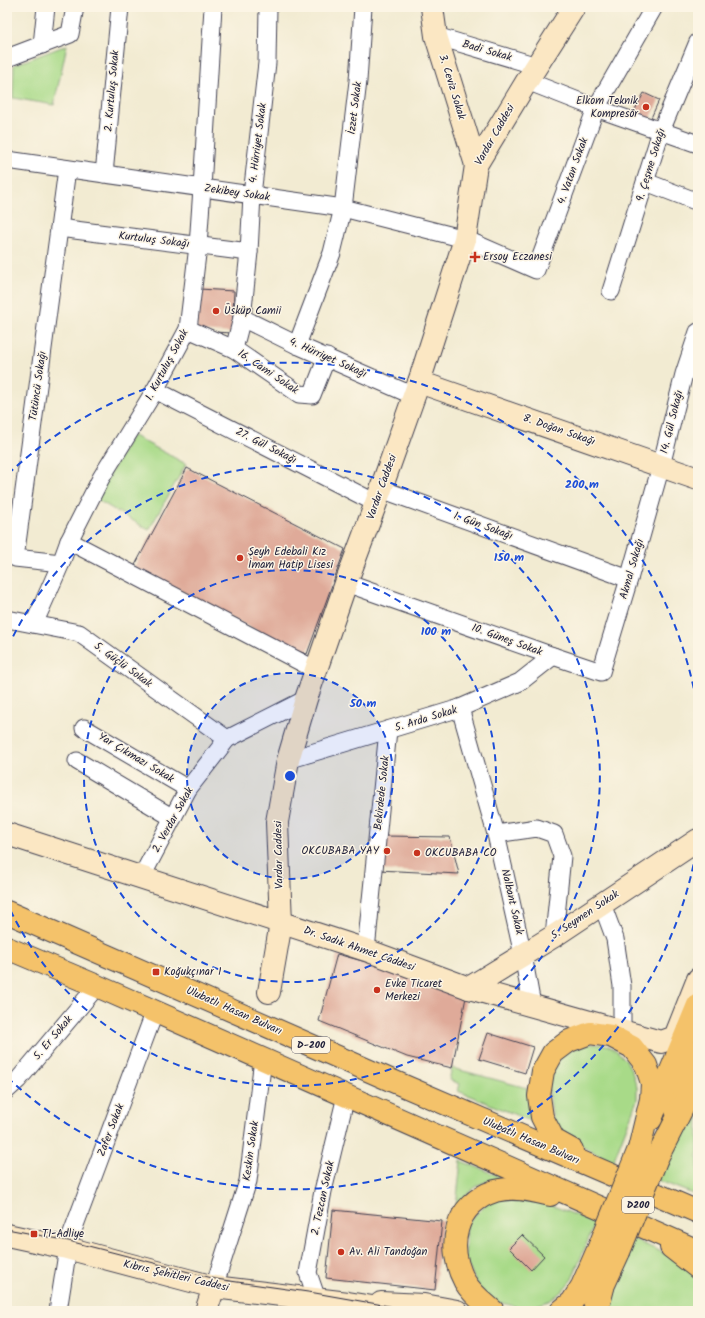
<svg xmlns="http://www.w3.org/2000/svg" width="705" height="1318" font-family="Kalam,sans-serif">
	<rect width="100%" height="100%" fill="#fcf5e5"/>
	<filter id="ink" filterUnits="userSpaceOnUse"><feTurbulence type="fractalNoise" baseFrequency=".025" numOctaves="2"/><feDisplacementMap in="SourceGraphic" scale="8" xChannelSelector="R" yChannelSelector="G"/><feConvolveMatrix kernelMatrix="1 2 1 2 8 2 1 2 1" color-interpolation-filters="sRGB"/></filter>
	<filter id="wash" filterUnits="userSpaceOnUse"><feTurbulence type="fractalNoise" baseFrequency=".012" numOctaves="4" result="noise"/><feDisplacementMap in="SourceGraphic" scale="16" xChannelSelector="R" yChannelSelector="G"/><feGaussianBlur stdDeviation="0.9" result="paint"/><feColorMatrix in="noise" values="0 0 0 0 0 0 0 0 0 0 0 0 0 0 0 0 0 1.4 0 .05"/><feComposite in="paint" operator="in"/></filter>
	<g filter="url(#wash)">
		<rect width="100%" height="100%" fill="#f2ebd2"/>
		<g fill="#a8da88" stroke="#657e62">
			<polygon points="67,45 54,105 13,98 14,65"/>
			<polygon points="132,435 186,464 149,530 96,499"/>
			<polygon points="590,1044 607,1045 616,1050 626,1060 632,1072 637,1087 637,1100 613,1162 562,1135 554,1127 547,1077 565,1051"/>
			<polygon points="452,1068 527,1088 533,1122 458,1091 460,1084 449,1080"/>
			<polygon points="698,1099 698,1196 655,1179"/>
			<path d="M461,1161L507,1179C501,1179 494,1179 488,1181C475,1185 465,1196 456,1206Z"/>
			<polygon points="492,1198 539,1200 595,1223 572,1279 563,1290 551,1300 527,1309 493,1301 480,1289 465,1260 467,1223"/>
			<polygon points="633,1239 668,1255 698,1275 698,1311 606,1311"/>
		</g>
		<g id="blocks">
			<g fill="#dfaa99">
				<polygon points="644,93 659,100 651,118 632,115"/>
				<polygon points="199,289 234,291 232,333 197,331"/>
				<polygon points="187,468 345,549 307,654 294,650 134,567"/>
				<polygon points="384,836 450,837 459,874 378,870"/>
				<polygon points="337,954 431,980 467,992 452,1068 407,1057 319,1021"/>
				<polygon points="488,1033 533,1047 525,1073 479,1059"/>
				<polygon points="333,1210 442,1221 435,1290 326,1278"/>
				<polygon points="522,1235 544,1256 531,1270 509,1248"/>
			</g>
		</g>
	</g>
	<g filter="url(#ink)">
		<use href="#blocks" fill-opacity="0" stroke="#414052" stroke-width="1"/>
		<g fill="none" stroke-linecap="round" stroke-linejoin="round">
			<defs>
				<g id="street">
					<polyline points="436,36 537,66"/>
					<polyline points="42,45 46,7"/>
					<polyline points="7,58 70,34 75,7"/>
					<polyline points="527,81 596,108 698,144"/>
					<polyline points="7,160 343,208 465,239 536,270 596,108 654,7"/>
					<polyline points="104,174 120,7"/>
					<polyline points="646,182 698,202"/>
					<polyline points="59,228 249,252"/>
					<polyline points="611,291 661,131 698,42"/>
					<polyline points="242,318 297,345 414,396"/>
					<polyline points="188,329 234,349 299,394 312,395 327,357"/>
					<polyline points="297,345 332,253 343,208 358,81 363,7"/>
					<polyline points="234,349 242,318 249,252 252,195 267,63 268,7"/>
					<polyline points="155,390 376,503"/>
					<polyline points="381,489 629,579"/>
					<polyline points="69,541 316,670"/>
					<polyline points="61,563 15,558 67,169"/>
					<polyline points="346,583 553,656 601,672 629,579 661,466 684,374 698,332"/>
					<polyline points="7,619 79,633 227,739"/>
					<polyline points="34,624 61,563 69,541 101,478 155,390 188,329 198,246 202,188 213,7"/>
					<polyline points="460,708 496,834 523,955 532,1005"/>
					<polyline points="84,728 188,789"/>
					<polyline points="288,760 460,708 520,682 553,656"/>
					<polyline points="77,761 173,818"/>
					<polyline points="496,834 537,828 554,834 562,856 554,936"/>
					<polyline points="141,878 188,789 227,739 306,699"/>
					<polyline points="602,904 615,939 622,986 622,1031"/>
					<polyline points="366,950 388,730"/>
					<polyline points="7,1090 18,1080 97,986"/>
					<polyline points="214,1287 248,1181 263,1059"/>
					<polyline points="58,1311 69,1241 155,1011"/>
					<polyline points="314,1311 317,1299 308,1273 323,1191 346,1096"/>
				</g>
				<g id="secondary">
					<polyline points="432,7 436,36 476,165"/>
					<polyline points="419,382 698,479"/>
					<polyline points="7,834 366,950 469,988 661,1042 675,1037 698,979"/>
					<polyline points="469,988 554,936 698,840"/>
					<polyline points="269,992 281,923 277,822 288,760 306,699 346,583 376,503 419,382 465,239 476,165 527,81 574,7"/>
					<polyline points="7,1235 67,1248 214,1287 348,1303 397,1311"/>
					<polyline points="381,1303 424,1305 457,1311"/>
					<polyline points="206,1311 214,1287"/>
				</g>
				<g id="primary">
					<polyline points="676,1110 698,1052"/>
					<polyline points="651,1119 698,1005"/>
					<polyline points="595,1304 619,1252"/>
					<polyline points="561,1311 572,1302 582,1286 600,1245"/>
				</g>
				<g id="highway">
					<polyline points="7,912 388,1079 698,1212"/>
					<polyline points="7,948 97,986 698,1251"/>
					<polyline points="572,1150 554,1140 542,1117 539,1096 543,1071 553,1053 569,1041 590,1033 611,1036 632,1047 646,1065 652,1083 651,1099 639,1149"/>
					<polyline points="657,1158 687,1099 698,1088"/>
					<polyline points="671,1247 698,1268"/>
					<path d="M493,1311C483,1302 472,1294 465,1282C446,1247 454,1204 495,1191C513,1186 532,1190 550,1195"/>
					<polyline points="597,1311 603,1288"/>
				</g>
			</defs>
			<use href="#street" stroke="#414052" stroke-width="19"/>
			<use href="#secondary" stroke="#414052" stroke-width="24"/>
			<use href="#primary" stroke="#414052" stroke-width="24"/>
			<use href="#highway" stroke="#414052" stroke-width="24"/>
			<use href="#street" stroke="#fff" stroke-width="17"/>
			<use href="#secondary" stroke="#fbe7c3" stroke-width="22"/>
			<use href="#primary" stroke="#f4c26a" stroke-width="22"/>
			<use href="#highway" stroke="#f4c26a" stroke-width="22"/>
			<polyline stroke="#22223b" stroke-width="1" points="7,1229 69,1241 216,1279 315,1293 417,1311"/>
			<defs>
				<g id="primary-bridge">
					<polyline points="600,1245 639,1149"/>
					<polyline points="619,1252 657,1158"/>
				</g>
			</defs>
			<use href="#primary-bridge" stroke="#414052" stroke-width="24" stroke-linecap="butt"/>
			<use href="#primary-bridge" stroke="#f4c26a" stroke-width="22"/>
		</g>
	</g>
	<circle cx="290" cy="776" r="103" fill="#1d4ed8" fill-opacity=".12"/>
	<g fill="none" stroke="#1d4ed8" stroke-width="2" stroke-dasharray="7 5">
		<circle cx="290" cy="776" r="103"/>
		<circle cx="290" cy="776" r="206"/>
		<path d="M8 647A310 310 0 1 1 8 905"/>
		<path d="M698 841A413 413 0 0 1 8 1078M8 474A413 413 0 0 1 698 711"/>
	</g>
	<g fill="#c8321e" stroke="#fcf5e5" stroke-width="1.5">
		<circle cx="646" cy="107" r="4"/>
		<path d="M473 251h4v4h4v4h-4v4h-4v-4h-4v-4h4z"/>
		<circle cx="216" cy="311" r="4"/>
		<circle cx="240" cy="558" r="4"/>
		<circle cx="387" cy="851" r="4"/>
		<circle cx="417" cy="853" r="4"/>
		<rect x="152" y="968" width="8" height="8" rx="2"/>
		<circle cx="377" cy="990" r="4"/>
		<rect x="30" y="1230" width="8" height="8" rx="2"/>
		<circle cx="341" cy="1252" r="4"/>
	</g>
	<g text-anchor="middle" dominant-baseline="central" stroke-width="3" stroke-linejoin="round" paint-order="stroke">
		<g fill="#fcf5e5" stroke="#63616e" stroke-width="1">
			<rect x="292" y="1037" width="38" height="16" rx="3"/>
			<rect x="622" y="1197" width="32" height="16" rx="3"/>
		</g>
		<g font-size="10" font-weight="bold" fill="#22223b">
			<text x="311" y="1045">D-200</text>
			<text x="638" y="1205">D200</text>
		</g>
		<g font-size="11" fill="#22223b" stroke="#fcf5e5">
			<text transform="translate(487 51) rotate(16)">Badi Sokak</text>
			<text transform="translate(452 87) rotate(73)">3. Ceviz Sokak</text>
			<text transform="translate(112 91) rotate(-85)">2. Kurtuluş Sokak</text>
			<text transform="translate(355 108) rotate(-83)">İzzet Sokak</text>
			<text transform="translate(495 135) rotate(-60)">Vardar Caddesi</text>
			<text transform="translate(258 143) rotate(-83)">4. Hürriyet Sokak</text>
			<text transform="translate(651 165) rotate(-73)">9. Çeşme Sokağı</text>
			<text transform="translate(573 171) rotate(-70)">4. Vatan Sokak</text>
			<text transform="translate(237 193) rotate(8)">Zekibey Sokak</text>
			<text transform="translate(154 240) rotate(7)">Kurtuluş Sokağı</text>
			<text transform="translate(328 358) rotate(24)">4. Hürriyet Sokağı</text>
			<text transform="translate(167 365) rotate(-62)">1. Kurtuluş Sokak</text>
			<text transform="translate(268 372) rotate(34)">16. Cami Sokak</text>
			<text transform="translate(38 386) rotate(-82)">Tütüncü Sokağı</text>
			<text transform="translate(672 422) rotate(-76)">14. Gül Sokağı</text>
			<text transform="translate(559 430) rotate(19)">8. Doğan Sokağı</text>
			<text transform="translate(266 446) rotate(27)">27. Gül Sokağı</text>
			<text transform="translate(382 487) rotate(-70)">Vardar Caddesi</text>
			<text transform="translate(483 526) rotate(20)">1. Gün Sokağı</text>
			<text transform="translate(632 569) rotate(-74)">Akmal Sokağı</text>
			<text transform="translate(507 640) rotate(20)">10. Güneş Sokak</text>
			<text transform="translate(123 665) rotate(36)">5. Güçlü Sokak</text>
			<text transform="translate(426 719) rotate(-17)">5. Arda Sokak</text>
			<text transform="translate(136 758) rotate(31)">Yar Çıkmazı Sokak</text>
			<text transform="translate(382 793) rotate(-84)">Bekirdede Sokak</text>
			<text transform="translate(173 820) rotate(-61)">2. Verdar Sokak</text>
			<text transform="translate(279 855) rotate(-91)">Vardar Caddesi</text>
			<text transform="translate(512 902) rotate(77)">Nalbant Sokak</text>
			<text transform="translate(585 915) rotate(-34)">5. Seymen Sokak</text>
			<text transform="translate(359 949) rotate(19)">Dr. Sadık Ahmet Caddesi</text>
			<text transform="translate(234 1011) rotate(24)">Ulubatlı Hasan Bulvarı</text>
			<text transform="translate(53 1038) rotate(-50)">5. Er Sokak</text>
			<text transform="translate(111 1130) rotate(-69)">Zafer Sokak</text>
			<text transform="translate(531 1141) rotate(23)">Ulubatlı Hasan Bulvarı</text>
			<text transform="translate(251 1151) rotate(-82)">Keskin Sokak</text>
			<text transform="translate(323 1198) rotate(-78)">2. Tezcan Sokak</text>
			<text transform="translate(176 1276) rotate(13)">Kıbrıs Şehitleri Caddesi</text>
		</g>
		<g font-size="11" fill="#22223b" stroke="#fcf5e5" text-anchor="start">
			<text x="638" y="101" text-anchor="end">Elkom Teknik<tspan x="638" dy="13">Kompresör</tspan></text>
			<text x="483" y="257">Ersoy Eczanesi</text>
			<text x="224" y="311">Üsküp Camii</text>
			<text x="248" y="552">Şeyh Edebali Kız<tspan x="248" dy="13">İmam Hatip Lisesi</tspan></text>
			<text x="379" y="851" text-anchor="end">OKCUBABA YAY</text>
			<text x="425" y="853">OKCUBABA CO</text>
			<text x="164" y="972">Koğukçınar 1</text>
			<text x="385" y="984">Evke Ticaret<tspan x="385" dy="13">Merkezi</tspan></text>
			<text x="42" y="1234">T1-Adliye</text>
			<text x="349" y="1252">Av. Ali Tandoğan</text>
		</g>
	</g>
	<circle cx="290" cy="776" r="6" fill="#1d4ed8" stroke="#fcf5e5" stroke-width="2"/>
	<g font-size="12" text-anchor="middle" font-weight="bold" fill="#1d4ed8" stroke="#fcf5e5" stroke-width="3" stroke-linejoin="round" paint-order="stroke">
		<text x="582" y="488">200 m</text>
		<text x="509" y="561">150 m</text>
		<text x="436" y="635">100 m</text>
		<text x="363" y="707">50 m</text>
	</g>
	<rect width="705" height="1318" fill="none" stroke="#fcf5e5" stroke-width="24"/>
</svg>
